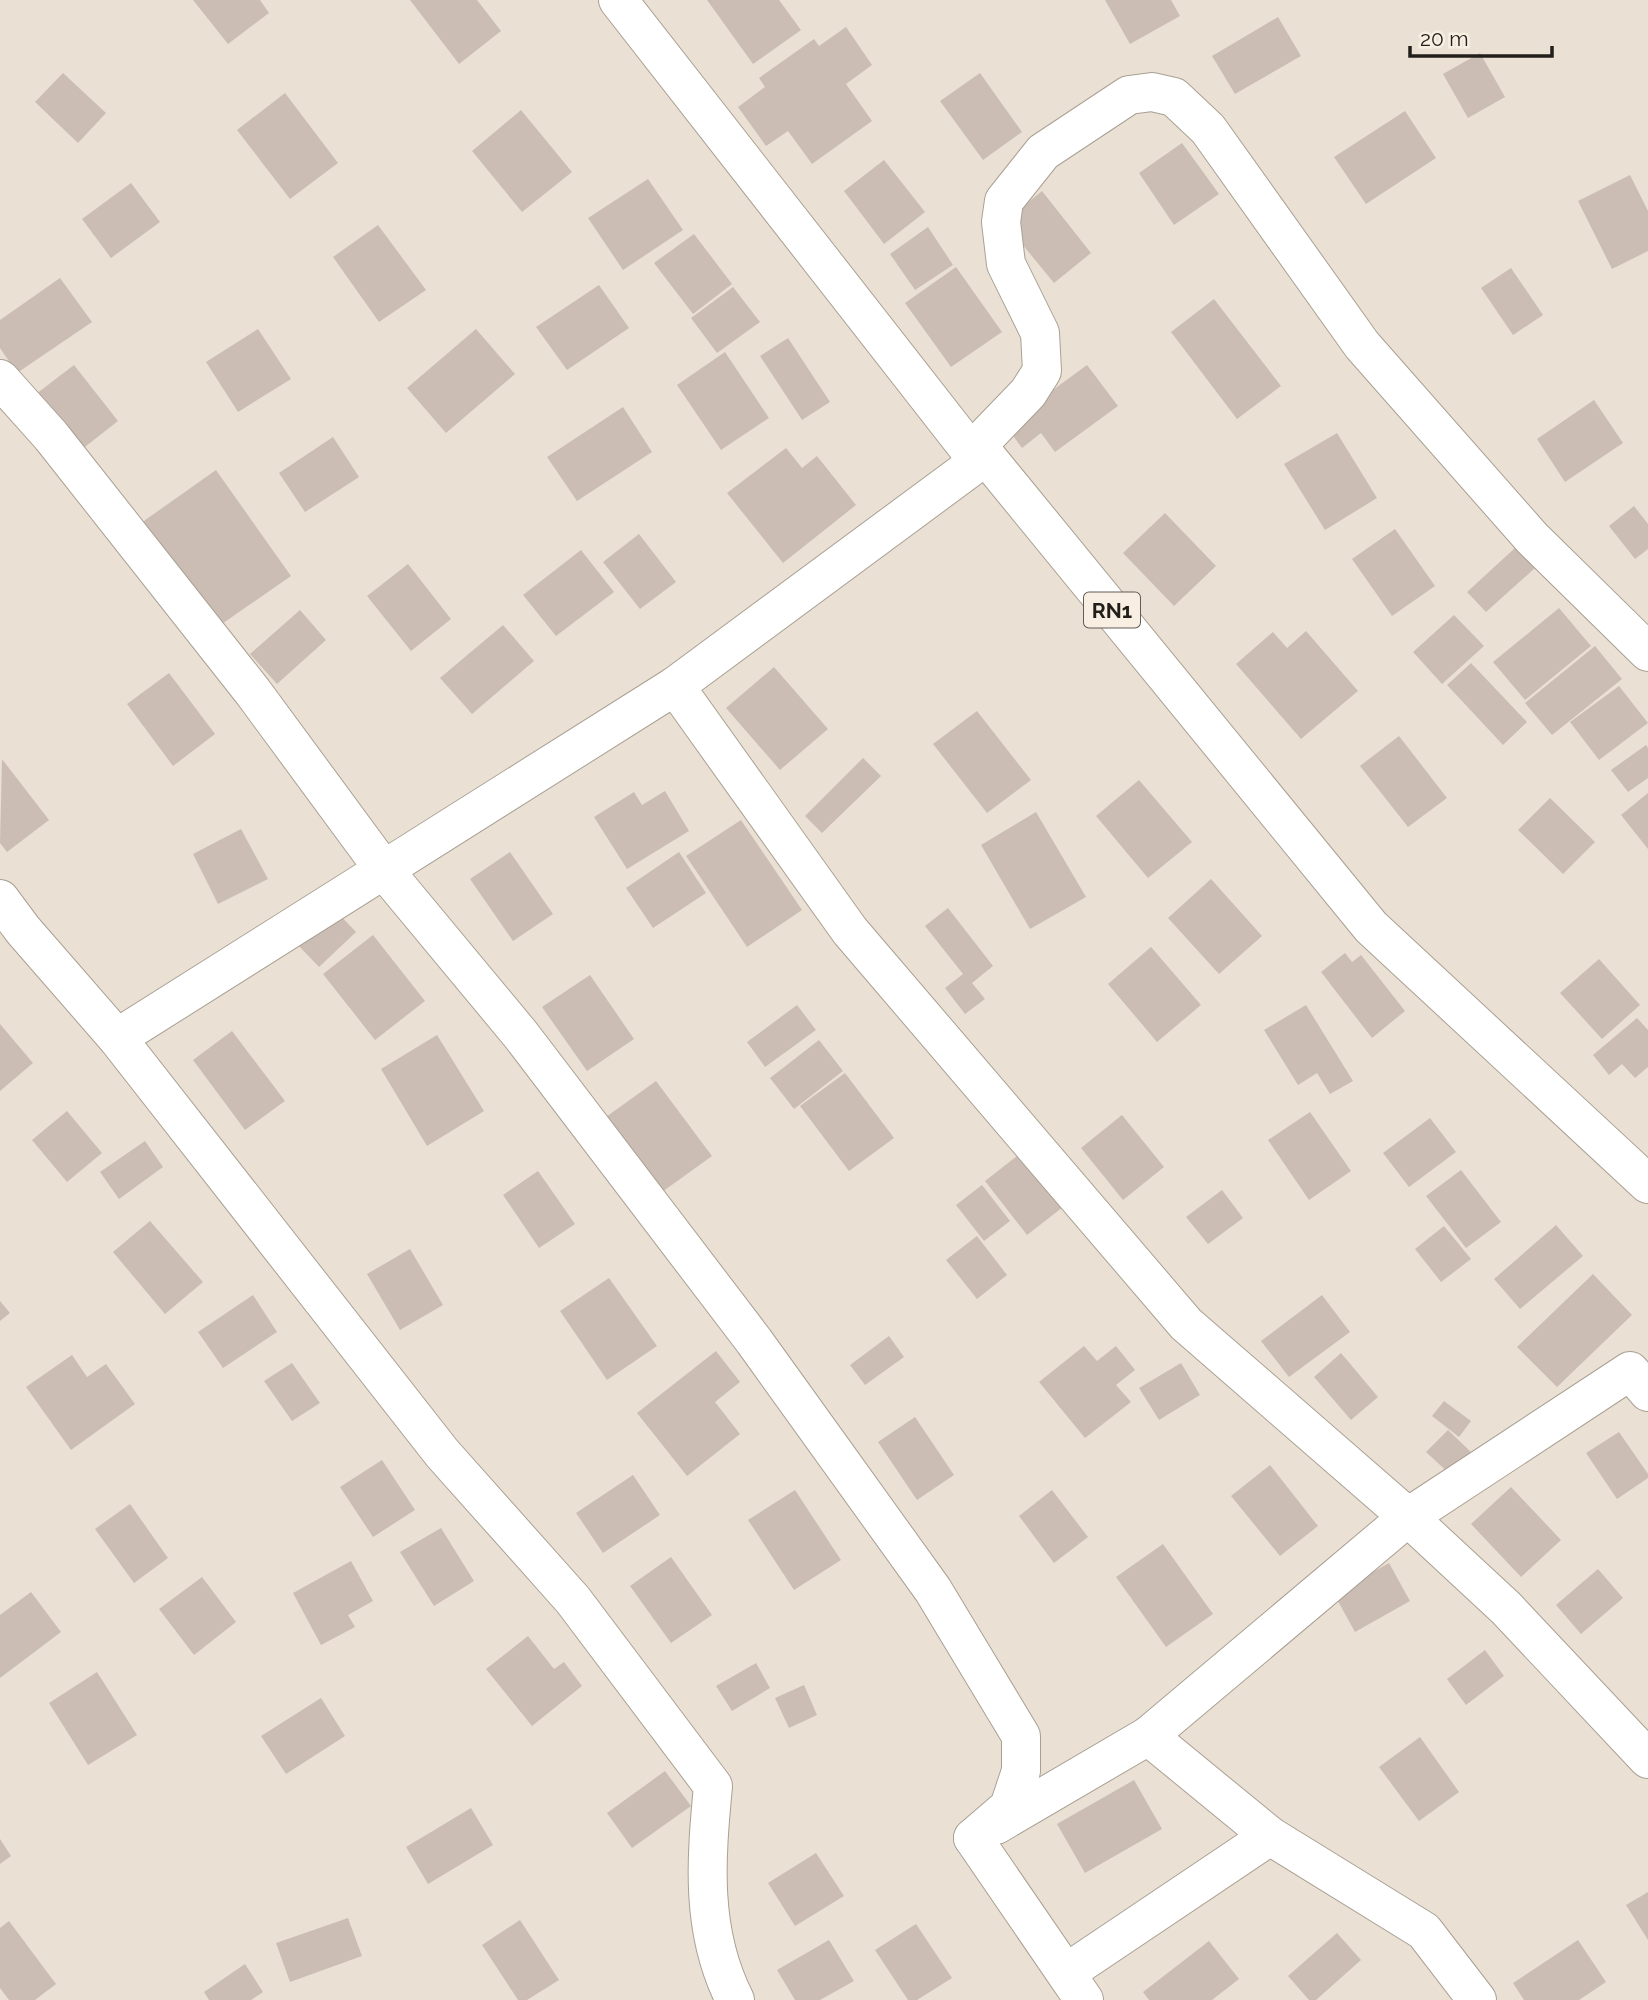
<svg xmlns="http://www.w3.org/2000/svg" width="1648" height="2000" font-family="Raleway,sans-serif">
	<rect width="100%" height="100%" fill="#eae1d4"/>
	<g fill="#cbbdb4">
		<polygon points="193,0 260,0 269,13 228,44"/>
		<polygon points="410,0 477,0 501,31 459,64"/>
		<polygon points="707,0 779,0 801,30 753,64"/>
		<polygon points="1105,0 1171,0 1180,16 1130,44"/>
		<polygon points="1278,17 1301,56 1235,94 1212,56"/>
		<polygon points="846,27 872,65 846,84 872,121 812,164 788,131 766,146 738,107 765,87 759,78 814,39 819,46"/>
		<polygon points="1480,53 1505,97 1468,118 1443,74"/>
		<polygon points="63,73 106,113 78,143 35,102"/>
		<polygon points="980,73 1022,132 983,160 940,101"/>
		<polygon points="285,93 338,163 290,199 237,130"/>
		<polygon points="521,110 572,172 522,212 472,151"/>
		<polygon points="1405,111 1436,158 1366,204 1334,157"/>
		<polygon points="1182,143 1219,194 1174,225 1139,173"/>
		<polygon points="884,160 925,212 884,244 844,191"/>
		<polygon points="1630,175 1648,211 1648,251 1612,269 1578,201"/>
		<polygon points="648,179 683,230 623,270 588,218"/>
		<polygon points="131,183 160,222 111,258 82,219"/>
		<polygon points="1042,191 1091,253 1054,283 1004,222"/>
		<polygon points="378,225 426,290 379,322 333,257"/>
		<polygon points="928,227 953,265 915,290 890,254"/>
		<polygon points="694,234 732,284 693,314 654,263"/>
		<polygon points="956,267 1002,332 951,367 905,303"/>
		<polygon points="1511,268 1543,315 1513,335 1481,288"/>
		<polygon points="60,278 92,322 17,373 0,348 0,320"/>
		<polygon points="599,285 629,328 567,370 536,327"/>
		<polygon points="733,287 760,322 717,353 691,318"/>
		<polygon points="1214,299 1281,386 1237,419 1171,332"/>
		<polygon points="258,329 291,379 238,412 206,362"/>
		<polygon points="476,329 515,374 446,433 407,388"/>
		<polygon points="788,338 830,402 802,420 760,356"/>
		<polygon points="725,352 769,418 721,450 677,385"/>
		<polygon points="74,365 118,421 81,450 36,394"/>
		<polygon points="1087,365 1118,406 1055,452 1041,433 1022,448 1005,425"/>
		<polygon points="1594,400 1623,443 1565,482 1537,439"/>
		<polygon points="623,407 652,452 577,501 547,457"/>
		<polygon points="1337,433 1377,498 1325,530 1284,464"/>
		<polygon points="333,437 359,477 305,512 279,473"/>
		<polygon points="786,448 802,468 817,456 856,505 783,563 727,493"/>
		<polygon points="216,470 291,576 216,628 141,523"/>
		<polygon points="1634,506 1648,524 1648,549 1635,559 1609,526"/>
		<polygon points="1165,513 1216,566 1174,606 1123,553"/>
		<polygon points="1395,529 1435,586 1392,616 1352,559"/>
		<polygon points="639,534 676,582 640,609 603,562"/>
		<polygon points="1516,547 1535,568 1486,612 1467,592"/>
		<polygon points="581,550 614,592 556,636 523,595"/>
		<polygon points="408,564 451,619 411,651 367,596"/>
		<polygon points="1559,608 1591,646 1525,700 1493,662"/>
		<polygon points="300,610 326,640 277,684 250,654"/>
		<polygon points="1454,615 1484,646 1442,684 1413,652"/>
		<polygon points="503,625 534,661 472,714 440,678"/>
		<polygon points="1306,631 1358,691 1301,739 1236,664 1273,632 1287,648"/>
		<polygon points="1595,646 1622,679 1552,735 1525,703"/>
		<polygon points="1471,663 1527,722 1503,745 1447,685"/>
		<polygon points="774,667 828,729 780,770 726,708"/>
		<polygon points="169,673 215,734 173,766 127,704"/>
		<polygon points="1619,686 1648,723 1599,760 1570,722"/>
		<polygon points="977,711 1031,780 987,813 933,744"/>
		<polygon points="1399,736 1447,798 1408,827 1360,766"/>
		<polygon points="1646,745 1648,748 1648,778 1628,792 1611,770"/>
		<polygon points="863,758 881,776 822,833 805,816"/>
		<polygon points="2,759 49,820 7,852 0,843"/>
		<polygon points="1139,780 1192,842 1148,878 1096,816"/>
		<polygon points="665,791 689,831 627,869 594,817 634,792 642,805"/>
		<polygon points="1648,793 1648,849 1621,815"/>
		<polygon points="1550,798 1595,842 1563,874 1518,830"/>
		<polygon points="1036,812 1086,897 1030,929 981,845"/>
		<polygon points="741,820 802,910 747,947 686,856"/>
		<polygon points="241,829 268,879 218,904 193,854"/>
		<polygon points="510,852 553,914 513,941 470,879"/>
		<polygon points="679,852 706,893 653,928 626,888"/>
		<polygon points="1211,879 1262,936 1219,974 1168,918"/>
		<polygon points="948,908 993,966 972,983 985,999 965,1014 945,988 963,974 925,926"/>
		<polygon points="336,911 356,932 319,967 299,946"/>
		<polygon points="373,935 425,1001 375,1040 323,974"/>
		<polygon points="1151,947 1201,1005 1157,1042 1108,984"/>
		<polygon points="1345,953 1352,962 1361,955 1405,1011 1372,1038 1321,972"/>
		<polygon points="1599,959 1640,1005 1602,1039 1560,993"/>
		<polygon points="590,975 634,1039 587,1071 542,1007"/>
		<polygon points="797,1005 816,1030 765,1067 747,1042"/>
		<polygon points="1306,1005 1353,1081 1330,1094 1317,1073 1298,1085 1264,1030"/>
		<polygon points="1637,1018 1648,1030 1648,1067 1635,1078 1622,1064 1609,1075 1593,1055"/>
		<polygon points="0,1024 33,1063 0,1091"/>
		<polygon points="232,1031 285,1101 245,1130 193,1060"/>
		<polygon points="437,1035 484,1111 427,1146 381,1069"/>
		<polygon points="819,1040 843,1071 794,1109 770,1078"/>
		<polygon points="845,1073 894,1138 849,1171 800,1106"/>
		<polygon points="656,1081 712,1156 662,1192 606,1117"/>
		<polygon points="67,1111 102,1153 67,1182 32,1140"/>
		<polygon points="1310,1112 1351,1171 1309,1200 1268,1140"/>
		<polygon points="1122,1115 1164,1167 1123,1200 1081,1148"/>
		<polygon points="1430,1118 1456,1152 1409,1187 1383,1153"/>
		<polygon points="145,1141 163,1167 119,1199 100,1172"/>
		<polygon points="1021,1153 1063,1207 1027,1235 985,1181"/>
		<polygon points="1461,1170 1501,1222 1466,1248 1426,1196"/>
		<polygon points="538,1171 575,1224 539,1248 503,1195"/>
		<polygon points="982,1185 1010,1221 984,1241 956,1205"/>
		<polygon points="1222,1190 1243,1218 1208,1244 1186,1217"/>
		<polygon points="150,1221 203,1282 165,1314 113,1252"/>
		<polygon points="1556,1225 1583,1256 1520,1309 1494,1279"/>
		<polygon points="1444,1226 1471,1259 1441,1282 1415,1249"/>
		<polygon points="977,1236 1007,1275 977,1299 946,1260"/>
		<polygon points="410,1249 443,1305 400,1330 367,1274"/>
		<polygon points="1593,1274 1632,1315 1557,1387 1517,1347"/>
		<polygon points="609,1278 657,1346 607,1380 560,1311"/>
		<polygon points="253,1295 277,1332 223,1368 198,1332"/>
		<polygon points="1322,1295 1350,1332 1289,1377 1261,1341"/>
		<polygon points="0,1301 10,1313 0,1321"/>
		<polygon points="889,1336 904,1357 865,1385 850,1365"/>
		<polygon points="1084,1346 1097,1361 1116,1346 1135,1370 1116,1385 1131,1402 1085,1438 1039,1382"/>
		<polygon points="716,1351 740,1382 715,1402 740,1434 687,1476 637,1413"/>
		<polygon points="1341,1353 1378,1397 1351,1420 1314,1377"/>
		<polygon points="72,1355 87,1377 106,1364 135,1404 71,1450 26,1387"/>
		<polygon points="292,1363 320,1403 292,1421 264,1381"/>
		<polygon points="1181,1363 1200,1395 1159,1420 1139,1388"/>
		<polygon points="1444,1401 1471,1421 1459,1437 1432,1416"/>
		<polygon points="915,1417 954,1475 917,1500 878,1442"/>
		<polygon points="1448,1430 1473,1454 1452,1476 1426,1452"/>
		<polygon points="1619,1432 1648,1474 1648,1478 1617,1499 1586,1453"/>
		<polygon points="382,1460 415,1510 373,1537 340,1487"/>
		<polygon points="1270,1465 1318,1526 1280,1556 1231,1496"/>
		<polygon points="633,1475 660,1515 603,1553 576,1513"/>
		<polygon points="1511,1487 1561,1540 1521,1577 1471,1524"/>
		<polygon points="795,1490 841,1560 794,1590 748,1520"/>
		<polygon points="1052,1490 1088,1537 1054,1563 1019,1516"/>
		<polygon points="130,1504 168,1558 134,1583 95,1529"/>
		<polygon points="441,1528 474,1581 434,1606 400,1552"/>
		<polygon points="1163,1544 1213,1614 1166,1647 1116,1577"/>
		<polygon points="671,1557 712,1615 671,1643 630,1586"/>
		<polygon points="351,1561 373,1601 348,1615 355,1627 321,1645 293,1593"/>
		<polygon points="1389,1563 1410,1601 1355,1632 1334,1594"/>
		<polygon points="1598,1569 1623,1598 1581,1634 1556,1605"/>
		<polygon points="202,1577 236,1622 194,1655 159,1609"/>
		<polygon points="31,1592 61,1632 0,1678 0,1615"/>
		<polygon points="528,1636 554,1669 564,1662 582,1686 532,1726 486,1669"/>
		<polygon points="1485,1650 1504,1676 1466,1705 1447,1679"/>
		<polygon points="756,1663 770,1688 732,1711 716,1686"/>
		<polygon points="97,1672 137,1735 88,1765 49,1703"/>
		<polygon points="804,1685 817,1715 789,1728 775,1698"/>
		<polygon points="321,1698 345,1736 286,1774 261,1736"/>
		<polygon points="1420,1737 1459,1792 1419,1821 1379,1767"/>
		<polygon points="665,1771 691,1806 632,1848 607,1813"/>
		<polygon points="1134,1780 1162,1829 1085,1873 1057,1824"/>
		<polygon points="471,1808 493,1845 428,1884 406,1847"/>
		<polygon points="0,1839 11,1856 0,1864"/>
		<polygon points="816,1853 844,1896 795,1926 768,1883"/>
		<polygon points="1648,1892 1648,1940 1626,1905"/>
		<polygon points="348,1918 362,1956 290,1982 276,1943"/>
		<polygon points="520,1920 559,1980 527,2000 518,2000 482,1945"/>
		<polygon points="9,1921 56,1984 35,2000 9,2000 0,1988 0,1928"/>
		<polygon points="916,1924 952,1978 917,2000 908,2000 875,1950"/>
		<polygon points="1337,1933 1361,1960 1316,2000 1309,2000 1288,1976"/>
		<polygon points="829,1940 854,1981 820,2000 795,2000 777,1970"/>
		<polygon points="1578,1940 1606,1982 1579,2000 1524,2000 1513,1983"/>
		<polygon points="1209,1941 1239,1979 1212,2000 1149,2000 1143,1992"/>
		<polygon points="245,1964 263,1992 251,2000 209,2000 204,1992"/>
	</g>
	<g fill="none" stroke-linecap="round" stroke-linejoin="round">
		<defs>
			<g id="minor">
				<polyline points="0,379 51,436 253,692 384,870 521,1035 754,1341 933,1590 1021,1736 1021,1771 1009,1807 973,1838"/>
				<polyline points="971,452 1028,393 1042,371 1040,333 1006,264 1001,222 1004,201 1043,152 1129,95 1152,92 1174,97 1208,129 1362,345 1532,538 1648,652"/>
				<polyline points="675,686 850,931 1186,1324 1408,1517 1506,1608 1648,1759"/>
				<path d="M0,899L23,930L117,1038L442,1453L573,1600L713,1786C706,1860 700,1931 735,2000"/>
				<polyline points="117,1038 675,686 986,456"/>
				<polyline points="1148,1736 1270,1836 1424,1931 1477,2000"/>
				<polyline points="996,1825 1148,1736 1408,1517 1630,1371 1648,1392"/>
				<polyline points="973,1838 1084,2000"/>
				<polyline points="1066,1973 1270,1836"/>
			</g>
			<polyline id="trunk" points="618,0 971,452 986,456 1371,927 1648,1184"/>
		</defs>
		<use href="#minor" stroke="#a9a093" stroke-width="40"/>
		<use href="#trunk" stroke="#a9a093" stroke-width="40"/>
		<use href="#minor" stroke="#fff" stroke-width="38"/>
		<use href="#trunk" stroke="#fff" stroke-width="38"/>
	</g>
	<g text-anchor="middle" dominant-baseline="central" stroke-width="6" stroke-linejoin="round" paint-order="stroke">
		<rect fill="#f8eee1" stroke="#625c56" stroke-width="2" x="1084" y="592.5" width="56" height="35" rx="5"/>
		<g font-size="21" font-weight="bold" fill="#221e1a">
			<text x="1112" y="610">RN1</text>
		</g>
	</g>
	<path d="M1410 46v10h142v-10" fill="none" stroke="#221e1a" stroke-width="3.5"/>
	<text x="1420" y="46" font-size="21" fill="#221e1a" stroke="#f8eee1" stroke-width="5" paint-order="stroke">20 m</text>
</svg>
